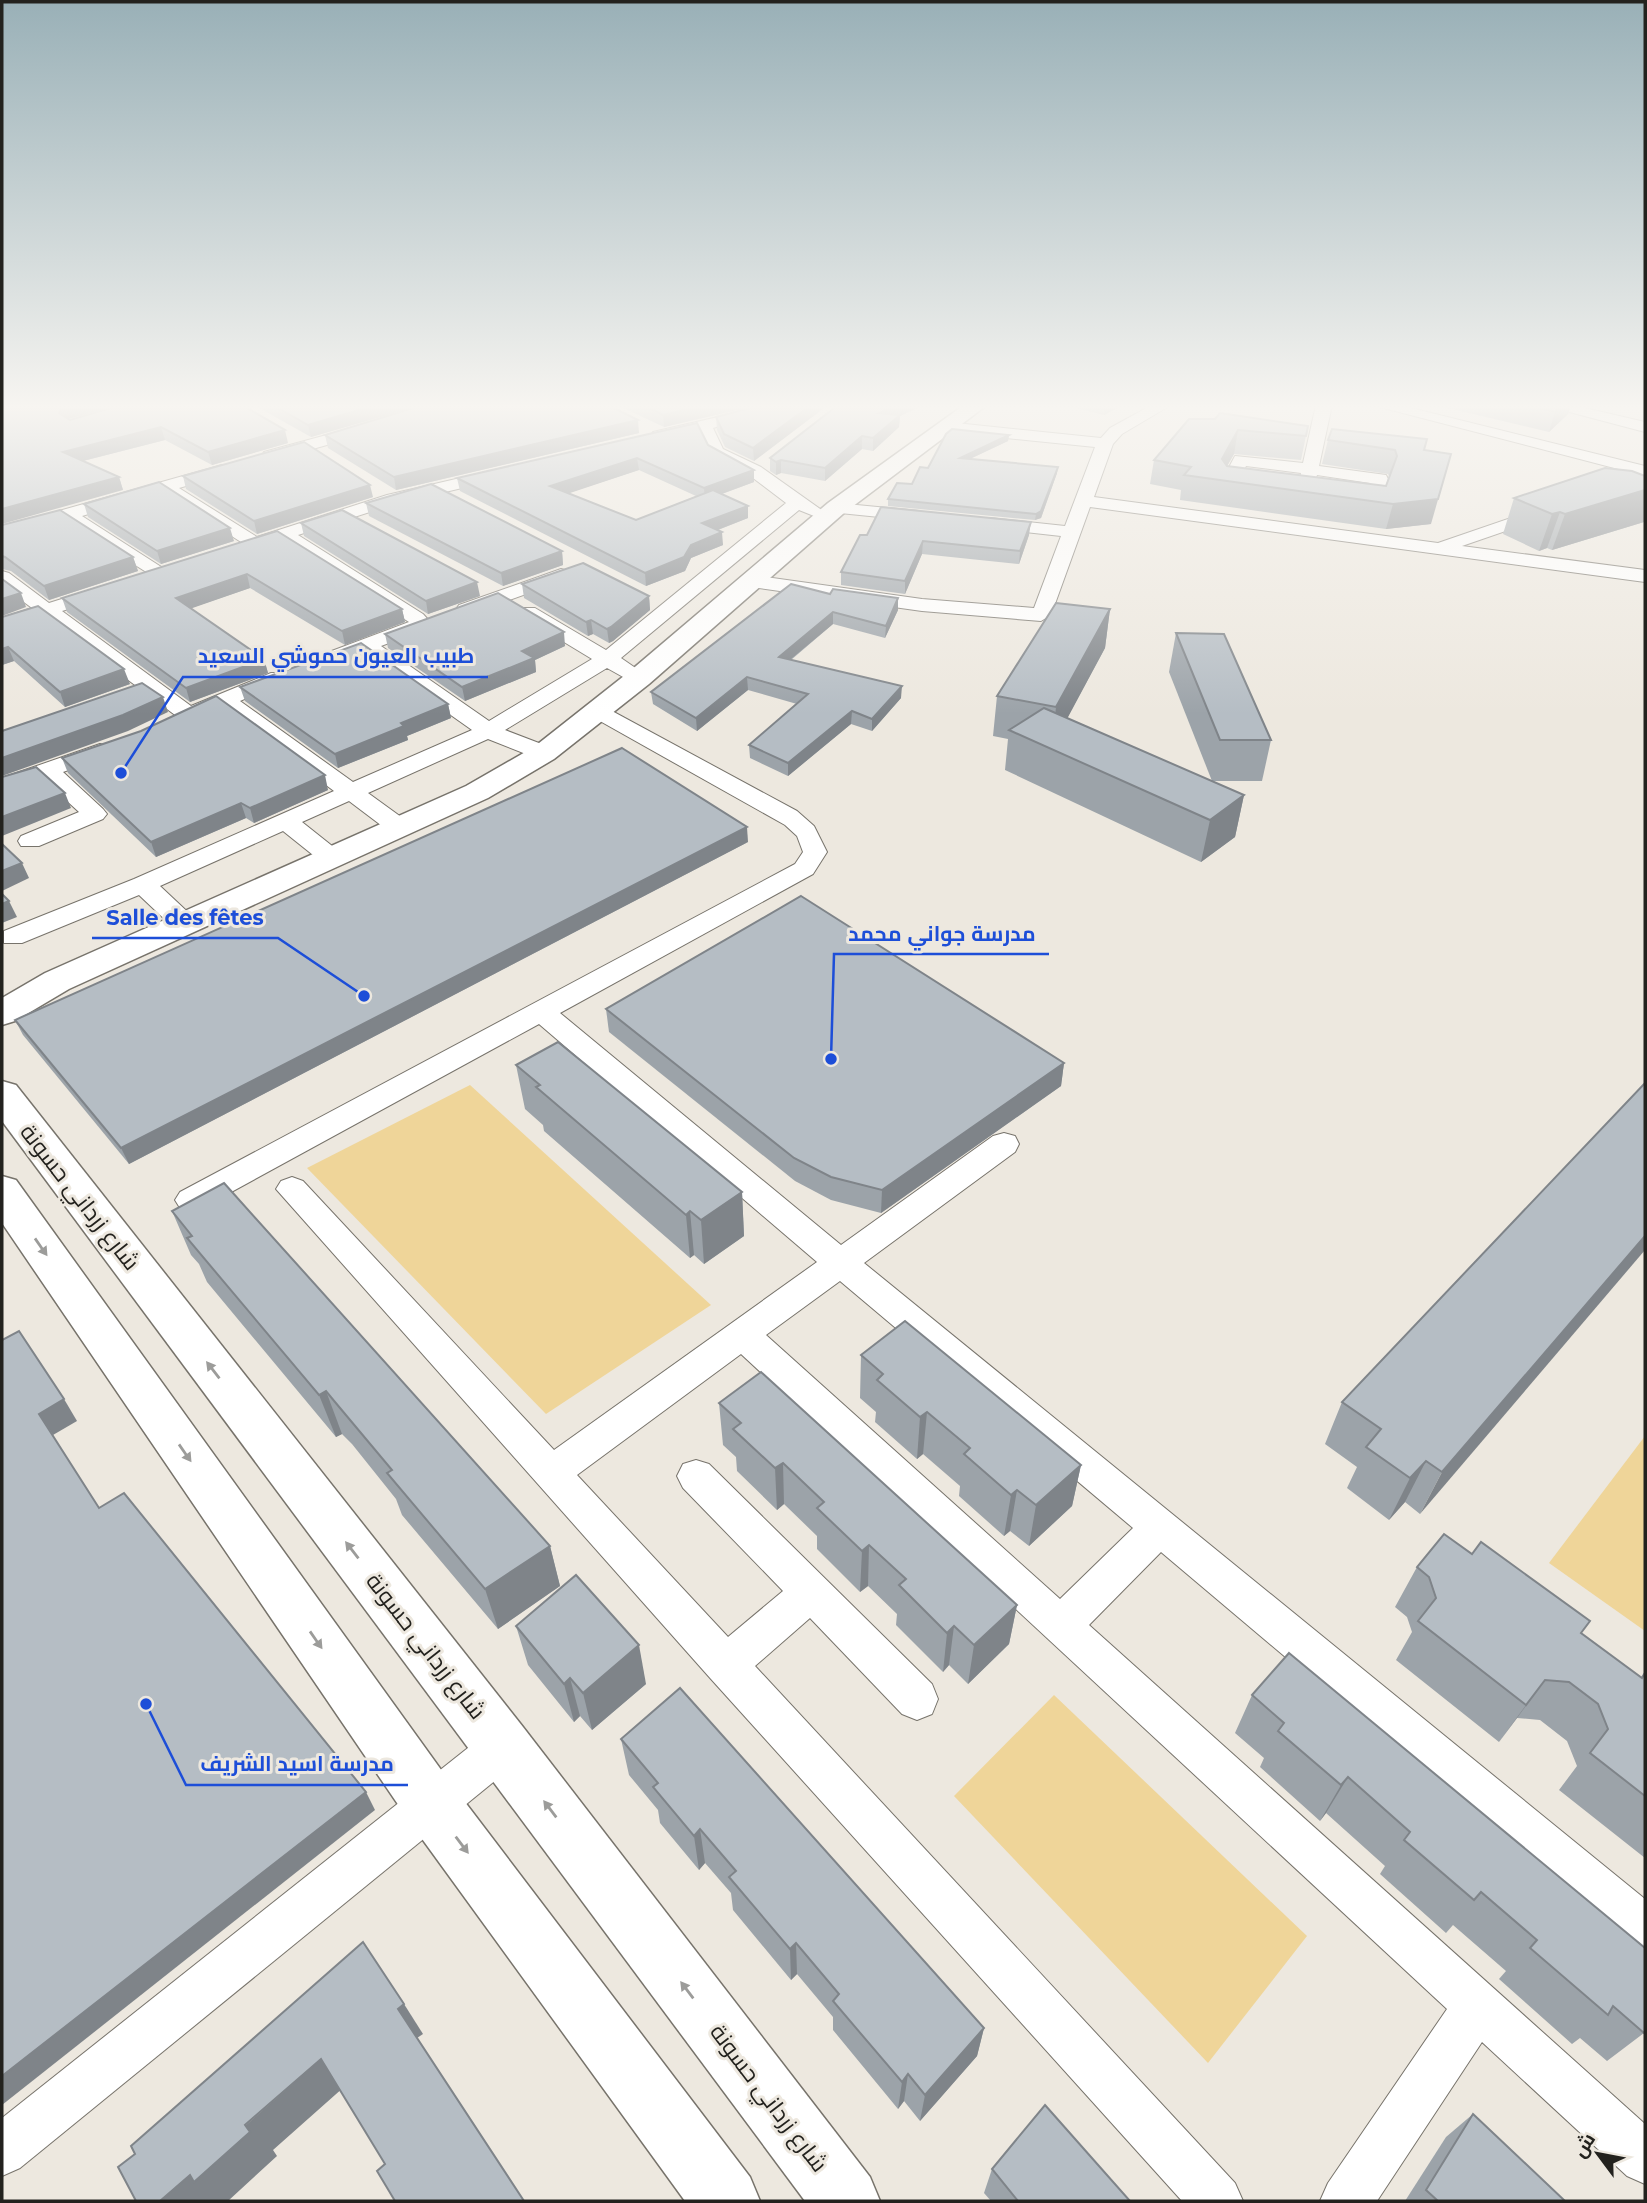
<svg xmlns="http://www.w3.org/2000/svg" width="1647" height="2203" font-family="Montserrat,Cairo,sans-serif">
	<rect width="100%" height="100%" fill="#ede8df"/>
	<g fill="#efd599">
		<polygon points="470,1085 711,1305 546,1414 307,1168"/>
		<polygon points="1645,1436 1645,1631 1549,1563"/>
		<polygon points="1054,1695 1307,1936 1208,2063 954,1796"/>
	</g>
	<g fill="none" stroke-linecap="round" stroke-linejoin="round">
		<defs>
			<g id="minor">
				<polygon points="770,405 799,405 713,428 723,449 761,467 823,511 814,516 799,510 621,658 650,678 646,682 632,682 607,668 505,730 552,748 555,753 552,758 536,758 488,739 368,793 408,822 411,827 408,832 390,832 349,801 302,822 341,853 344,858 341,863 323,863 283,831 160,886 193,917 197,923 193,929 175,929 139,895 22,943 4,943 4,931 134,879 334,791 223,708 193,721 177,721 175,715 44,617 2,630 2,618 32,608 2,586 2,571 9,573 49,603 103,586 110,588 113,592 110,596 62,611 191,706 271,673 285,673 289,677 285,681 240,701 353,782 472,730 363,653 328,665 321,663 318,659 321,655 409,622 282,541 247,552 241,550 238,546 241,542 163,492 82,516 166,570 168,574 166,578 159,580 65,521 2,538 2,527 222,465 230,470 228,474 179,488 257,537 387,495 499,469 505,470 507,474 505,478 398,503 298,535 423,614 432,624 429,628 381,646 489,721 592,659 521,616 518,612 521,608 535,608 606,650 786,503 749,475 710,455 698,431 659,440 651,435 653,432"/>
				<polygon points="1152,405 1171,405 1122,434 1113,444 1094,497 1438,543 1543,507 1549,508 1552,512 1549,516 1462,546 1645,570 1645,582 1090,507 1051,615 1041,621 922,611 752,587 742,581 752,575 922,599 1034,608 1061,536 989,528 980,523 989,518 1065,526 1095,447 946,432 938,427 946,422 1101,438 1110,428"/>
				<path d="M1316,405H1332L1319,466L1386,475L1388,479L1378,508L1223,488L1220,484L1235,456L1303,463ZM1246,466L1301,473L1298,489L1239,480ZM1317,475L1370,483L1365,498L1312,490Z"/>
				<polygon points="1372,405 1399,405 1645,466 1645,476"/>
				<polygon points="1543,405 1572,405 1645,422 1645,432"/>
				<polygon points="367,424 373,426 373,432 270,461 262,456 264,452"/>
				<polygon points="836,503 919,511 928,516 919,521 830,512 827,508 830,504"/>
				<polygon points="561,569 568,571 570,575 568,579 473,613 459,613 456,609 459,605"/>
				<path d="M599,704L797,811L814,826L827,852L813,874L560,1013L841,1245L993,1136L1004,1133L1015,1136L1019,1144L1015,1152L864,1263L1645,1899V1952L1628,1946L1161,1552L1089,1625L1645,2124V2184L1627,2176L1482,2042L1377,2201H1320L1328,2183L1447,2009L741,1354L577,1475L728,1637L783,1591L683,1488L677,1476L683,1464L696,1460L709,1464L932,1684L938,1699L932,1714L917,1720L902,1714L810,1618L755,1666L1235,2183L1243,2201H1182L711,1679L276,1189L281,1181L292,1177L303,1181L554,1450L817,1262L539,1024L202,1208L191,1212L180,1208L175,1200L180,1192L795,864L803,852L797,836L785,825L591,716L588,711L591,706ZM840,1281L1133,1528L1060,1599L766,1335Z"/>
				<polygon points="100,744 108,746 111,751 108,756 63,772 103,809 107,814 103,819 39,846 21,846 18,841 21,836 79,812 43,779 2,793 2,778"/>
				<polygon points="503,1726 518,1732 524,1747 518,1762 20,2168 2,2176 2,2118 488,1732"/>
			</g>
			<polygon id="secondary" points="964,405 987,405 844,513 649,684 554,759 488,798 69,989 15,1021 2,1025 2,998 45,973 466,786 534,747 629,672 828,503"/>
			<g id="primary">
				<polygon points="2,1081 16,1085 523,1727 870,2177 880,2201 805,2201 2,1121"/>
				<polygon points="2,1176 16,1180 452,1785 750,2177 760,2201 685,2201 412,1825 2,1223"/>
			</g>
		</defs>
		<use href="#minor" stroke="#77736b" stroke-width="2"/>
		<use href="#secondary" stroke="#77736b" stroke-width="3"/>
		<use href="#primary" stroke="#77736b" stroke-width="3"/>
		<use href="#minor" fill="#fff" fill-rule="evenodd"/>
		<use href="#secondary" fill="#fff" fill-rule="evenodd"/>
		<use href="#primary" fill="#fff" fill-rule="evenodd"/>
	</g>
	<g fill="#9ca3a9" fill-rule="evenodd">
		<polygon points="2,405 121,405 69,419 70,420 121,405 288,443 212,465 165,440 83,461 119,477 123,490"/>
		<polygon points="254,405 422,405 311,437"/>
		<polygon points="617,405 758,405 664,427"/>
		<polygon points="761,405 828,405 754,461 725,447 717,430 716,417"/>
		<polygon points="838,405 924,405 900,416 899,427 873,451 862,449 825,481 781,473 776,475 770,471 770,458"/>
		<polygon points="1063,405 1123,405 1104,415"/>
		<polygon points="1435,405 1571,405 1568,414 1549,432"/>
		<polygon points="1189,419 1308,426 1301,460 1234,454 1227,466 1386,486 1389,476 1388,474 1322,464 1328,440 1424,450 1431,524 1386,529 1180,500 1181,490 1150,484 1154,460"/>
		<polygon points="639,433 396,490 328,448 325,435"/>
		<polygon points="1009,435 1008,441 970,459 1057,473 1041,518 1035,520 888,506 888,499 912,484 928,468"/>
		<path d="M708,445L754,482L722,494L748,506V518L718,530L723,545L691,558L685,571L646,586L460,491L457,478ZM639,470L696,496L636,520L568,493Z"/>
		<polygon points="183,476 373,497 257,534 186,489"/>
		<polygon points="1514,498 1644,522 1552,550 1547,548 1539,551 1503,534"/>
		<polygon points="366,503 562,551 563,565 503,586 369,516"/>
		<polygon points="84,504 234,541 161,564 88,517"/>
		<polygon points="301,523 480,596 428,614 304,536"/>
		<polygon points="2,525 133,557 138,571 49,600 11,571 2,569"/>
		<polygon points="277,531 402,609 405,622 345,645 250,588 191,608 264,659 268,673 190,702 67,612 62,598"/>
		<polygon points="860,535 1029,535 1019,564 922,554 905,594 841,585 841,572"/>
		<polygon points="522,584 649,596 650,610 613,641 609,643 593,634 588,636 524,598"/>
		<polygon points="830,594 898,598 898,610 885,638 833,624 791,660 901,698 872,731 851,724 788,776 750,758 749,745 797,704 748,690 697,731 653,704 651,692"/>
		<polygon points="1110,609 1105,648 1067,718 1244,795 1235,837 1201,862 1005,770 1008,739 993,736 997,696"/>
		<polygon points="2,617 130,684 65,707 14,661 2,665"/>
		<polygon points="1176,633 1271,740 1262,781 1212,781 1169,672"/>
		<polygon points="385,634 565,646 535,660 536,672 465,701 388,648"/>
		<polygon points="240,687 448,704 451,718 407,736 408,740 338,768 245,701"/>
		<polygon points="62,758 328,790 254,823 246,818 156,857 68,773"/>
		<polygon points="748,842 129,1164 23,1035 15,1020"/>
		<polygon points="606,1009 1064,1063 1061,1086 881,1213 831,1200 795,1181 609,1032"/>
		<polygon points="516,1065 742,1192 744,1236 704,1264 694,1255 690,1258 544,1131 543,1125 525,1109"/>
		<polygon points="1645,1083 1420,1514 1405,1502 1389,1520 1347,1488 1357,1467 1325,1444 1342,1402"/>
		<polygon points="172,1211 550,1546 560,1586 498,1629 402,1515 396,1499 352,1444 342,1434 336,1437 207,1282 199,1264 191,1255"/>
		<polygon points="861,1355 1081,1465 1072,1506 1029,1546 1010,1531 1004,1536 959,1496 960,1486 923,1454 917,1459 875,1422 876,1412 860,1398"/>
		<polygon points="719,1403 1017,1605 1009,1644 968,1684 949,1665 943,1672 896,1625 897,1614 868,1586 860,1592 817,1549 817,1536 784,1504 777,1510 737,1471 736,1457 723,1445"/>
		<polygon points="1417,1567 1581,1633 1641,1677 1645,1671 1645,1858 1559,1790 1577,1766 1567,1741 1540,1720 1517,1718 1499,1742 1396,1660 1412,1632 1407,1617 1395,1607"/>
		<polygon points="516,1626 646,1684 592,1730 580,1716 574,1722 528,1665"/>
		<polygon points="1289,1653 1644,2033 1607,2061 1580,2038 1572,2044 1499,1979 1506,1971 1453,1925 1446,1933 1380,1874 1385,1866 1326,1813 1320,1821 1260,1767 1264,1758 1235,1733 1252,1695"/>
		<polygon points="621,1739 984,2028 977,2056 920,2121 904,2101 898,2109 833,2030 833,2017 797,1974 791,1980 733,1910 731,1893 705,1863 699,1870 660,1823 658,1810 629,1775"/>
		<polygon points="1473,2114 1565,2201 1405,2201 1446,2137"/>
		<polygon points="992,2169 1130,2201 991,2201 984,2193"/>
	</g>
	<g fill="#7f8489">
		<polygon points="69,405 121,405 67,419 59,413 63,407"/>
		<polygon points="376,405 422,405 311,437 308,425"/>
		<polygon points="704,405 758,405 664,427 663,415"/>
		<polygon points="811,405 828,405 754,461 753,448"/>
		<polygon points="897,405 924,405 900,416 899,427 873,451 873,438 879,413"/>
		<polygon points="1105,405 1123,405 1104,415"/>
		<polygon points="1563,405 1571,405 1568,414 1549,432 1555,412"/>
		<polygon points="638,420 639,433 396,490 394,477"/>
		<polygon points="161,427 165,440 67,465 63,452"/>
		<polygon points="285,430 288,443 212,465 208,452"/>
		<polygon points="1238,430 1234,454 1219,480 1222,459"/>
		<polygon points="1009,435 1008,441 959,464 960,458"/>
		<polygon points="862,436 862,449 825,481 825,468"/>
		<polygon points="1451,454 1431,524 1386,529 1393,504"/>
		<polygon points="637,458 639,470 552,499 550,486"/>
		<polygon points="781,460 781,473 776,475 776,462"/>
		<polygon points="1058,467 1057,473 1041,518 1035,520 1036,514"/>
		<polygon points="754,470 754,482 705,500 704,488"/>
		<polygon points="119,477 123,490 2,524 2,509"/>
		<polygon points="370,485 373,497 257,534 254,521"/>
		<polygon points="1645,490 1645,518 1644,522 1552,550 1565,514"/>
		<polygon points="748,506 748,518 702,536 702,523"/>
		<polygon points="1560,512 1547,548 1539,551 1552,514"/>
		<polygon points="1031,522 1029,535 1019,564 1020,551"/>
		<polygon points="230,528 234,541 161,564 157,551"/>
		<polygon points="722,532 723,545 691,558 685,571 646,586 645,573 691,545"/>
		<polygon points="923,541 922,554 905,594 905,581"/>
		<polygon points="562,551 563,565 503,586 501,573"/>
		<polygon points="133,557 138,571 49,600 44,586"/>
		<polygon points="247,574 250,588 181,612 176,598"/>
		<polygon points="477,582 480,596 428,614 426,601"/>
		<polygon points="21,593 26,607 2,616 2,599"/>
		<polygon points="649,596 650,610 613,641 609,643 607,629"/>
		<polygon points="898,598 898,610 885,638 886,626"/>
		<polygon points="402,609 405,622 345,645 342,631"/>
		<polygon points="1110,609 1105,648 1052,747 1056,707"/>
		<polygon points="833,612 833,624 779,669 779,657"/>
		<polygon points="591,620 593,634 588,636 586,622"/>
		<polygon points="564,632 565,646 535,660 536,672 465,701 462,687 522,651"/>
		<polygon points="8,647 14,661 2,665 2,649"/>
		<polygon points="264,659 268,673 190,702 186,688"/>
		<polygon points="124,669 130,684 65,707 60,692"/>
		<polygon points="747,677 748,690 697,731 696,718"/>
		<polygon points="902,686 901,698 872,731 872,719"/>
		<polygon points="163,697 168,712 128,731 2,776 2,758"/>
		<polygon points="448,704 451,718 407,736 408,740 338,768 335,754 401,723"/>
		<polygon points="852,711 851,724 788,776 788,763"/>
		<polygon points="325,775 328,790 254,823 250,808"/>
		<polygon points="65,793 71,808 2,836 2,817"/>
		<polygon points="1244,795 1235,837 1201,862 1210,820"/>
		<polygon points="241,803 246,818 156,857 151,842"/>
		<polygon points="747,827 748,842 129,1164 121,1148"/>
		<polygon points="22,863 29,878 2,891 2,871"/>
		<polygon points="9,901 17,917 2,923 2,904"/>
		<polygon points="1064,1063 1061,1086 881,1213 882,1190"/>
		<polygon points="742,1192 744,1236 704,1264 701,1220"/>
		<polygon points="690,1211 694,1255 690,1258 686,1215"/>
		<polygon points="1645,1236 1645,1250 1420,1514 1442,1472"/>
		<polygon points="326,1391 342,1434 336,1437 319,1395"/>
		<polygon points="64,1399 77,1421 53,1435 39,1414"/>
		<polygon points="927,1412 923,1454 917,1459 920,1417"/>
		<polygon points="1426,1461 1405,1502 1389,1520 1410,1478"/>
		<polygon points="783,1463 784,1504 777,1510 775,1468"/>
		<polygon points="1081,1465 1072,1506 1029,1546 1036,1505"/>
		<polygon points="1017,1490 1010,1531 1004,1536 1011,1495"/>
		<polygon points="869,1545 868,1586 860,1592 862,1551"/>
		<polygon points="550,1546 560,1586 498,1629 485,1589"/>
		<polygon points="1017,1605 1009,1644 968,1684 974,1645"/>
		<polygon points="954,1626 949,1665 943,1672 947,1633"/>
		<polygon points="639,1645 646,1684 592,1730 583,1693"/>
		<polygon points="570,1678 580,1716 574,1722 564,1684"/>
		<polygon points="1545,1680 1517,1718 1499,1742 1526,1705"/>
		<polygon points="1348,1777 1326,1813 1320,1821 1341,1785"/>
		<polygon points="366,1792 375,1810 2,2105 2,2076"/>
		<polygon points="700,1829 705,1863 699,1870 694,1836"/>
		<polygon points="796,1943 797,1974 791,1980 790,1949"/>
		<polygon points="404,2004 423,2034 417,2038 398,2009"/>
		<polygon points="984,2028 977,2056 920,2121 925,2095"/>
		<polygon points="321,2059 344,2087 273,2150 277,2156 228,2201 220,2201 218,2200 216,2201 160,2201"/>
		<polygon points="908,2074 904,2101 898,2109 902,2082"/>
	</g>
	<g fill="#b5bdc4" stroke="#7f8489" stroke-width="2">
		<polygon points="2,405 69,405 63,407 59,413 70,420 121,405 242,405 285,430 208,452 161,427 63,452 119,477 2,509"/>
		<polygon points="273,405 376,405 308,425"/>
		<polygon points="423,405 608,405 638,420 394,477 325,435"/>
		<polygon points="643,405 704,405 663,415"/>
		<polygon points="761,405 811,405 753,448 724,434 716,417"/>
		<polygon points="838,405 897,405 879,413 900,415 873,438 862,436 825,468 781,460 776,462 770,458"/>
		<polygon points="1526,405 1563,405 1555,412"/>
		<polygon points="1220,413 1308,426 1306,436 1238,430 1222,459 1227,466 1386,486 1397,456 1395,450 1328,440 1332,429 1427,439 1424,450 1451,454 1438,499 1393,504 1184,475 1191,467 1154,460 1189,419 1215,419"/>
		<polygon points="697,423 708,445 754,470 704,488 637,458 550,486 636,520 713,490 748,506 702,523 722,532 691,545 684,557 645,573 457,478"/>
		<polygon points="952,429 1009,435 960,458 1058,467 1041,511 1036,514 888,499 897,483 912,484 920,467 928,468 946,434"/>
		<polygon points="304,442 370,485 254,521 183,476"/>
		<polygon points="1605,468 1632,471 1645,476 1645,490 1565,514 1560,512 1552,514 1514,498"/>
		<polygon points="159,482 230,528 157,551 84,504"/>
		<polygon points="431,484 562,551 501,573 366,503"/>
		<polygon points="881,507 1031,522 1020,551 923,541 905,581 841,572 860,535 867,535"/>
		<polygon points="60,510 133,557 44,586 5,557 2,556 2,525"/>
		<polygon points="342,510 477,582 426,601 301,523"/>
		<polygon points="277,531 402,609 342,631 247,574 176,598 264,659 186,688 62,598"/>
		<polygon points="583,563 649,596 611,627 607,629 591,620 586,622 522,584"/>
		<polygon points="2,579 21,593 2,599"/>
		<polygon points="791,584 830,594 833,589 898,598 886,626 833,612 779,657 902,686 872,719 852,711 788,763 749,745 808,694 747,677 696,718 651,692"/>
		<polygon points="498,593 564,632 522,651 534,658 462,687 385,634"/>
		<polygon points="1056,603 1110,609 1056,707 997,696"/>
		<polygon points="38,606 124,669 60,692 8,647 2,649 2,617"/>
		<polygon points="1176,633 1224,634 1271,740 1220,740"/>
		<polygon points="361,643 448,704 401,723 404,726 335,754 240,687"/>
		<polygon points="142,683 163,697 123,715 2,758 2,731"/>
		<polygon points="216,696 325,775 250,808 241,803 151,842 62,758 141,731"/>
		<polygon points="1044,708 1244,795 1210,820 1009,730"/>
		<polygon points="622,748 747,827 121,1148 15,1020"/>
		<polygon points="36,767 65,793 2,817 2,777"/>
		<polygon points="2,844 22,863 2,871"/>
		<polygon points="2,894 9,901 2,904"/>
		<polygon points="801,896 1064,1063 882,1190 831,1177 794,1158 606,1009"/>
		<polygon points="558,1042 742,1192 701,1220 690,1211 686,1215 536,1087 540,1085 516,1065"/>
		<polygon points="1645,1083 1645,1236 1442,1472 1426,1461 1410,1478 1366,1447 1381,1429 1342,1402"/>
		<polygon points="224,1183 550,1546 485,1589 387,1473 392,1470 335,1402 326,1391 319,1395 187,1238 192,1236 172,1211"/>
		<polygon points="905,1321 1081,1465 1036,1505 1017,1490 1011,1495 964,1454 970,1448 927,1412 920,1417 877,1380 883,1374 861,1355"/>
		<polygon points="19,1331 64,1399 39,1414 99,1508 124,1493 366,1792 2,2076 2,1340"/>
		<polygon points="761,1372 1017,1605 974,1645 954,1626 947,1633 899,1585 906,1579 869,1545 862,1551 817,1508 824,1502 783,1463 775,1468 733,1429 741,1423 719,1403"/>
		<polygon points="1444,1534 1472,1554 1481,1542 1590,1621 1581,1633 1642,1678 1645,1673 1645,1796 1590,1753 1608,1729 1598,1704 1569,1682 1545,1680 1526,1705 1418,1621 1436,1598 1429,1577 1417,1567"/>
		<polygon points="576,1575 639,1645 583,1693 570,1678 564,1684 516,1626"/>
		<polygon points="1289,1653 1645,1948 1645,2031 1644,2033 1613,2006 1608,2015 1530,1948 1537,1940 1481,1892 1474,1900 1404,1840 1410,1832 1374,1800 1348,1777 1341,1785 1278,1731 1284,1723 1252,1695"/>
		<polygon points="680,1688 984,2028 925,2095 908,2074 902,2082 833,2001 839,1994 796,1943 790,1949 729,1877 736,1871 700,1829 694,1836 653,1787 658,1783 621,1739"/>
		<polygon points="363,1942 404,2004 398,2009 524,2201 395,2201 377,2171 385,2164 321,2059 245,2125 250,2132 194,2182 190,2175 160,2201 136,2201 118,2167 135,2154 131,2146"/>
		<polygon points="1045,2105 1130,2201 1018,2201 992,2169"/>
		<polygon points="1473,2114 1565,2201 1438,2201 1426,2190"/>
	</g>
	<defs><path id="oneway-solid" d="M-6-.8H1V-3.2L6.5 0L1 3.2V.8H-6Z" transform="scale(1.75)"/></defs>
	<g fill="#9c9c9a">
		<use href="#oneway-solid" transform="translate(41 1247) rotate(55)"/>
		<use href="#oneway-solid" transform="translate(213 1370) rotate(-128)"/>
		<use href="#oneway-solid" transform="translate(185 1453) rotate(55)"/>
		<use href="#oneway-solid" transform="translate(352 1550) rotate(-128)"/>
		<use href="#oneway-solid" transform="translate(316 1640) rotate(55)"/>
		<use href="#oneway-solid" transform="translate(550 1809) rotate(-127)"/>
		<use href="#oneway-solid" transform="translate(462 1845) rotate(53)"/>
		<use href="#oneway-solid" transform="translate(687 1990) rotate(-127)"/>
	</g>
	<linearGradient id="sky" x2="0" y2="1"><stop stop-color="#99b0b7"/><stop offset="0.57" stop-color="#f7f5f1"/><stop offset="1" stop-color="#f7f5f1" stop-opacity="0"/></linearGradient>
	<rect width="1647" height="714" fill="url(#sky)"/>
	<g text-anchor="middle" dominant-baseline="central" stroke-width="6" stroke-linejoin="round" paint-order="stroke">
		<g font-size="23" fill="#23221e" stroke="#ede8df">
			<text transform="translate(80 1197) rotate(52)">شارع زرداني حسونة</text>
			<text transform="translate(426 1646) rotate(52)">شارع زرداني حسونة</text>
			<text transform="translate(769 2098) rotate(53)">شارع زرداني حسونة</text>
		</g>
	</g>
	<path fill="none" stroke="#1d4ed8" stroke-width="2.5" d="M121 773L183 677H488M364 996L278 938H92M831 1059L834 954H1049M146 1704L186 1785H408"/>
	<g fill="#1d4ed8" stroke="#ede8df" stroke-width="2.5">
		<circle cx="121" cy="773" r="7"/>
		<circle cx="364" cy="996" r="7"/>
		<circle cx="831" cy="1059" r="7"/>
		<circle cx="146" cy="1704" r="7"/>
	</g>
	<g font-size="21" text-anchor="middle" font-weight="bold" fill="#1d4ed8" stroke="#ede8df" stroke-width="6" stroke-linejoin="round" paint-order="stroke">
		<text x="336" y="663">طبيب العيون حموشي السعيد</text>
		<text x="185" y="925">Salle des fêtes</text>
		<text x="942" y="941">مدرسة جواني محمد</text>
		<text x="297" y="1771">مدرسة اسيد الشريف</text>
	</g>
	<rect width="1647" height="2203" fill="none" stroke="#23221e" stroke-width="7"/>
	<g transform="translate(1598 2154) rotate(302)" stroke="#ede8df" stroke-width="5" paint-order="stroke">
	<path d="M0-5L12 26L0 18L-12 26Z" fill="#23221e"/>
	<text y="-10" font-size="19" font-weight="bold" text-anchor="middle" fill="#23221e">ش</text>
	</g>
</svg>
